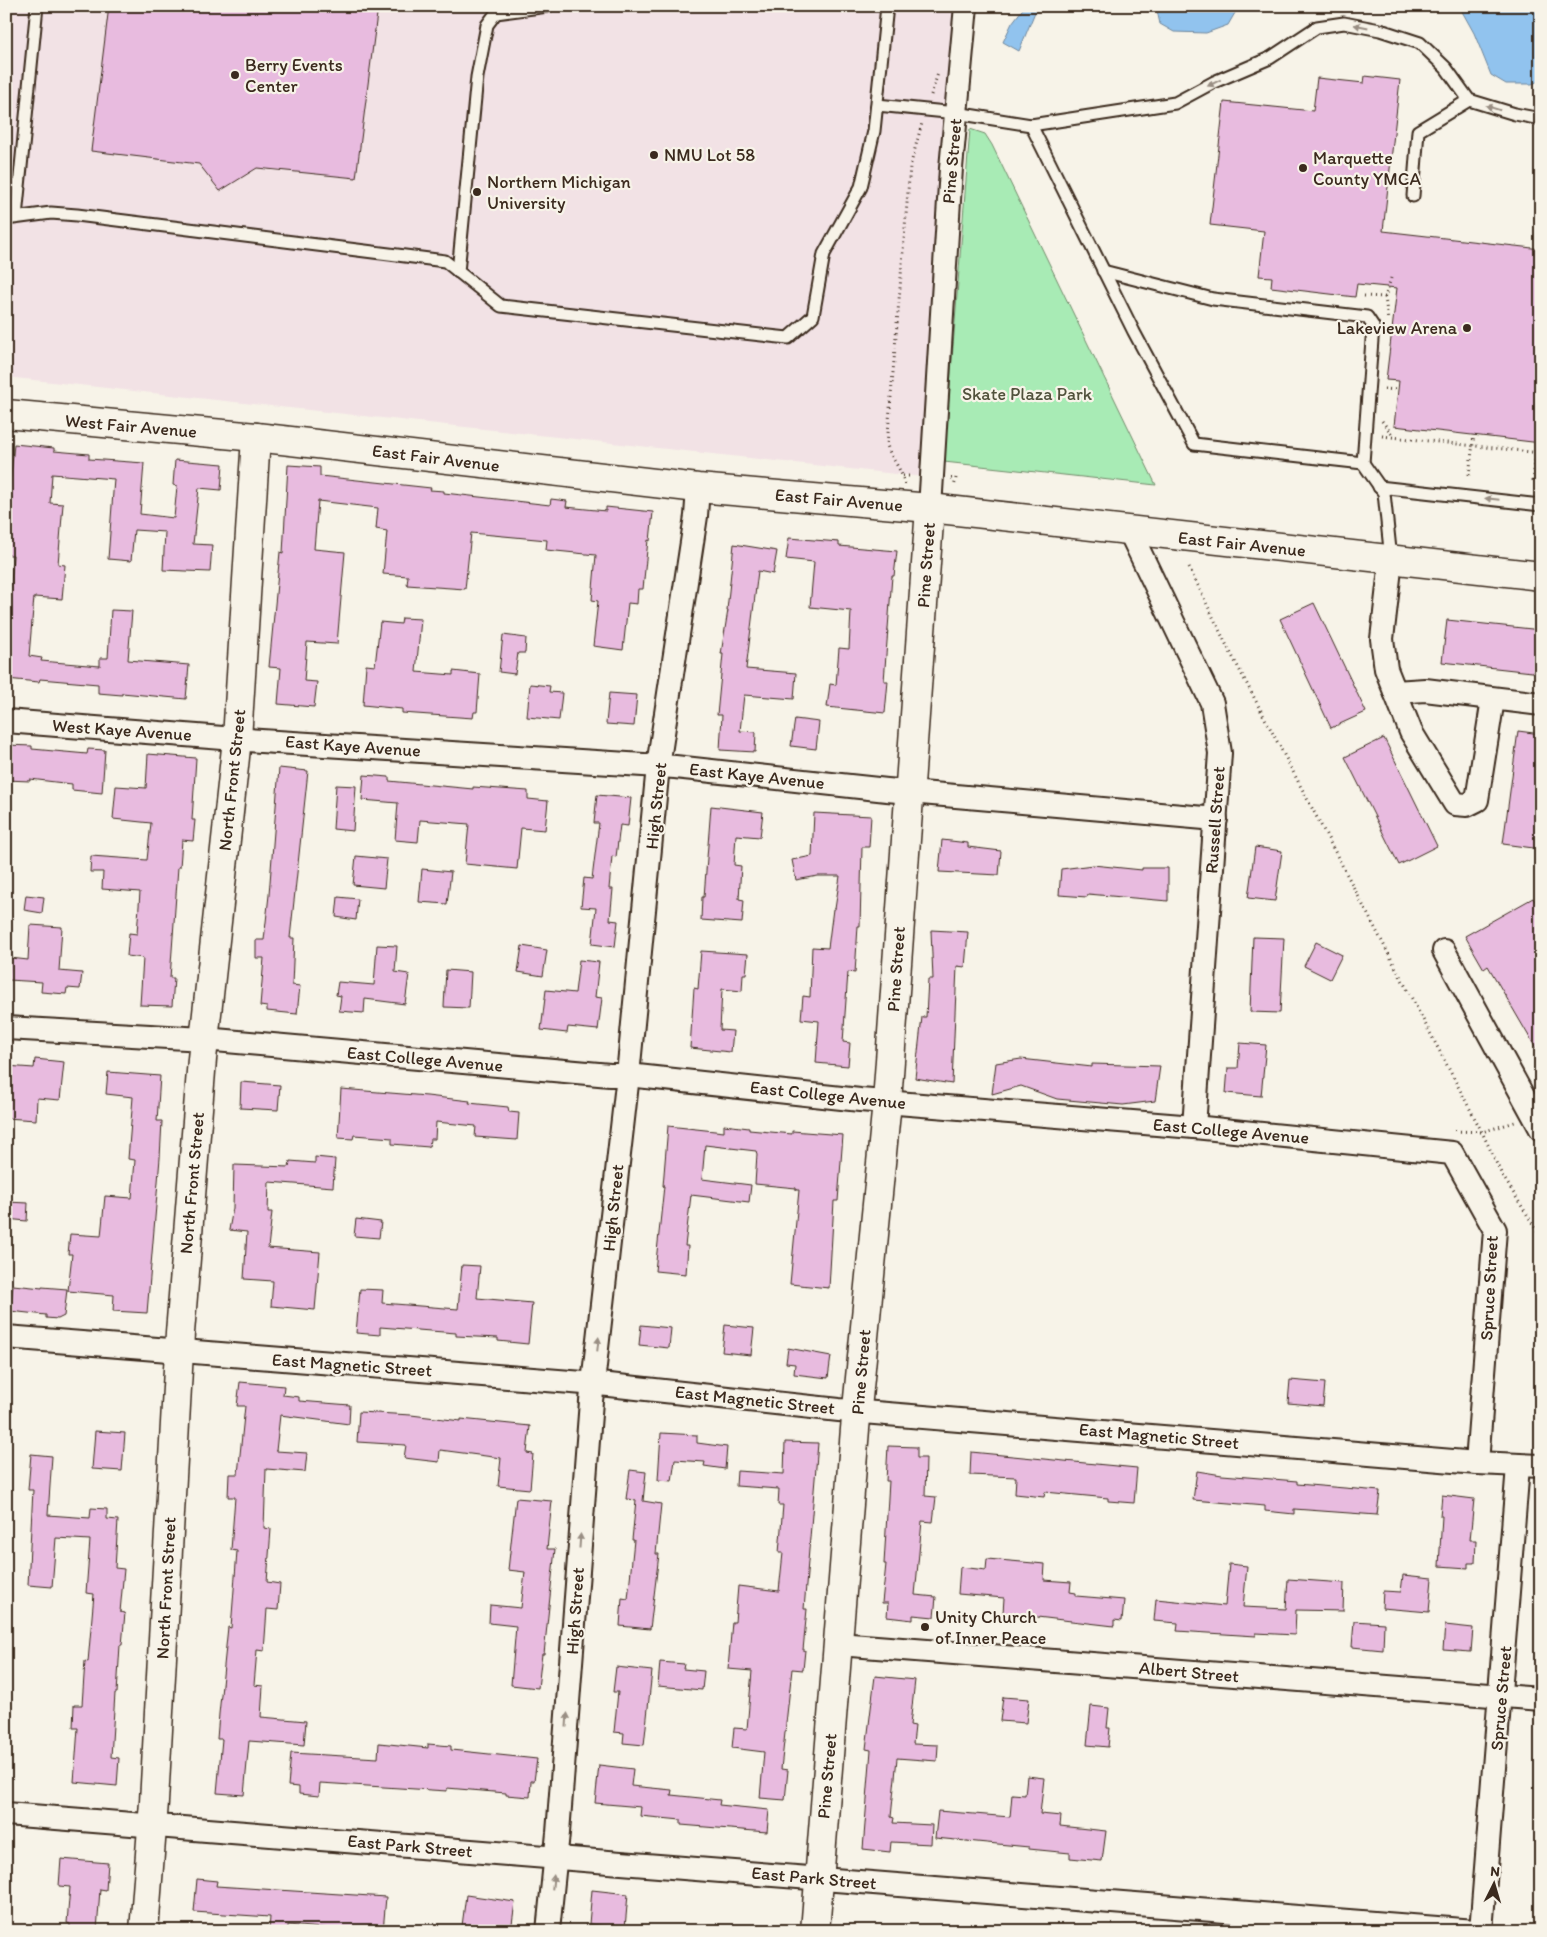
<svg xmlns="http://www.w3.org/2000/svg" width="1547" height="1937" font-family="Itim,sans-serif">
	<rect width="100%" height="100%" fill="#f7f3e8"/>
	<filter id="ink" filterUnits="userSpaceOnUse"><feTurbulence type="fractalNoise" baseFrequency=".02" numOctaves="2"/><feDisplacementMap in="SourceGraphic" scale="10" xChannelSelector="R" yChannelSelector="G"/><feConvolveMatrix kernelMatrix="1 2 1 2 8 2 1 2 1" color-interpolation-filters="sRGB"/></filter>
	<g filter="url(#ink)">
		<polygon fill="#f2e2e5" points="6,6 966,6 923,477 6,377"/>
		<polygon fill="#a8ebb5" stroke="#728a6a" points="970,129 985,134 992,145 1156,485 944,462"/>
		<g fill="#91c3ee" stroke="#6f869b">
			<polygon points="1025,6 1041,6 1035,12 1019,51 1003,42 1012,23"/>
			<polygon points="1156,6 1239,6 1228,25 1206,33 1174,32 1160,24"/>
			<polygon points="1459,6 1541,6 1541,19 1536,20 1537,40 1541,45 1541,80 1532,84 1506,84 1491,75 1474,33"/>
		</g>
		<g fill="#e8bbdf" stroke="#3b2a1e">
			<polygon points="109,6 378,6 356,178 257,168 220,191 199,164 91,151"/>
			<polygon points="1365,76 1400,80 1383,231 1541,249 1541,443 1394,426 1399,381 1386,380 1397,288 1357,284 1355,297 1271,287 1272,277 1259,276 1264,231 1210,225 1224,102 1313,111 1317,78 1364,83"/>
			<polygon points="14,444 54,448 54,451 89,454 89,459 144,463 140,514 174,518 177,486 173,485 175,460 223,464 221,490 199,488 193,544 212,545 210,572 163,570 165,532 134,530 131,561 108,559 114,479 52,474 50,503 63,504 58,564 65,565 62,599 34,597 29,656 42,658 41,661 100,666 100,658 108,658 111,610 132,611 128,660 189,665 186,699 122,693 122,695 98,693 98,684 40,679 39,682 6,679 6,612 9,612 13,555 6,555 6,526"/>
			<polygon points="288,465 320,467 320,476 431,488 430,490 444,491 444,493 550,505 551,499 567,501 566,507 606,511 606,507 653,512 650,541 648,540 643,589 638,589 637,604 628,603 623,650 593,646 598,601 592,600 596,555 546,550 547,540 471,533 465,589 407,585 408,576 383,574 387,531 376,529 378,508 318,501 314,549 345,552 337,644 307,642 304,681 317,682 314,707 278,704 281,668 269,667 280,552 283,553"/>
			<polygon points="789,538 839,542 839,546 897,551 894,576 892,576 884,681 888,681 885,713 827,707 830,684 836,685 839,648 849,649 851,611 810,607 814,562 786,559"/>
			<polygon points="734,544 777,551 773,574 758,571 746,669 796,673 794,699 744,695 740,731 756,732 755,752 720,750 722,715 717,715 723,654 721,654 728,610 727,610"/>
			<polygon points="1314,603 1366,712 1331,728 1280,619"/>
			<polygon points="402,618 421,619 416,672 453,675 453,671 480,674 477,712 474,712 473,718 402,713 402,709 363,705 366,665 375,666 380,622 401,624"/>
			<polygon points="1447,620 1541,630 1541,673 1442,662"/>
			<polygon points="503,635 526,638 525,653 518,653 515,674 499,672"/>
			<polygon points="530,684 550,686 549,692 562,693 559,720 527,717"/>
			<polygon points="609,693 637,695 634,726 606,724"/>
			<polygon points="795,719 819,722 816,749 791,746"/>
			<polygon points="1518,731 1541,734 1541,849 1503,844"/>
			<polygon points="1384,738 1437,846 1399,865 1345,757"/>
			<polygon points="6,745 32,746 32,749 87,754 88,749 105,750 102,793 72,790 72,784 30,779 30,781 6,780"/>
			<polygon points="148,754 196,758 192,820 195,820 193,841 182,840 180,867 178,867 170,978 174,978 172,1006 140,1005 143,958 127,956 129,933 137,934 140,892 102,889 103,872 90,872 91,856 147,860 151,823 113,819 116,786 146,788"/>
			<polygon points="279,768 308,771 290,938 294,938 292,985 300,986 297,1014 267,1011 267,1007 260,1006 264,958 256,958 256,940 264,940 269,895"/>
			<polygon points="364,775 389,777 389,781 473,789 473,787 528,791 528,799 548,801 545,830 521,828 517,869 465,864 469,824 420,820 418,842 395,840 398,803 362,800"/>
			<polygon points="336,785 356,786 353,831 333,829"/>
			<polygon points="597,795 631,798 628,826 620,825 616,857 612,856 609,889 613,889 610,920 618,921 615,947 592,944 596,908 581,907 584,878 592,879 599,823 594,823"/>
			<polygon points="711,806 763,812 760,837 736,835 734,865 741,866 739,899 744,900 742,923 701,920 702,897 704,897"/>
			<polygon points="814,813 871,816 869,847 862,847 860,926 858,926 855,973 848,972 843,1042 850,1043 848,1066 816,1063 819,1021 801,1019 803,996 810,997 812,947 828,948 833,909 835,909 840,876 818,876 796,880 792,860 812,856"/>
			<polygon points="942,840 968,843 968,847 1001,851 999,875 939,872"/>
			<polygon points="1255,847 1282,851 1275,901 1248,898"/>
			<polygon points="356,856 387,859 384,888 353,885"/>
			<polygon points="1093,865 1142,870 1142,868 1168,868 1168,901 1088,894 1087,897 1059,895 1061,869"/>
			<polygon points="422,869 451,872 447,904 419,902"/>
			<polygon points="26,895 44,897 42,913 24,910"/>
			<polygon points="338,897 358,899 356,920 336,917"/>
			<polygon points="1533,898 1541,911 1541,1057 1488,966 1484,969 1465,936"/>
			<polygon points="30,925 62,927 59,971 82,973 80,989 67,988 66,994 41,992 42,982 8,980 10,958 28,960"/>
			<polygon points="931,930 968,932 965,967 957,966 952,1084 915,1078 922,1017 926,1017 928,979 933,979"/>
			<polygon points="1253,937 1284,938 1280,1013 1250,1012"/>
			<polygon points="1316,942 1342,955 1330,979 1304,966"/>
			<polygon points="377,945 397,946 395,972 409,974 405,1004 365,999 364,1013 339,1011 341,996 336,995 338,982 374,985"/>
			<polygon points="522,946 547,950 543,976 518,972"/>
			<polygon points="701,951 748,954 746,974 743,974 742,991 722,989 720,1030 733,1031 731,1052 690,1048 694,988 698,989"/>
			<polygon points="579,960 599,962 595,997 602,998 598,1030 568,1027 567,1033 541,1030 546,990 575,993"/>
			<polygon points="446,970 471,972 469,1008 444,1007"/>
			<polygon points="1240,1043 1266,1045 1261,1096 1226,1093 1228,1068 1238,1068"/>
			<polygon points="35,1059 64,1062 60,1100 37,1098 36,1120 6,1118 6,1066 34,1068"/>
			<polygon points="1021,1059 1092,1067 1092,1064 1160,1066 1155,1101 1123,1105 1057,1099 1021,1086 992,1094 996,1063"/>
			<polygon points="108,1072 160,1076 157,1121 162,1121 160,1158 147,1313 113,1311 114,1295 68,1291 72,1254 68,1254 70,1234 101,1236 105,1196 132,1198 135,1160 128,1159 133,1097 106,1094"/>
			<polygon points="241,1082 280,1085 278,1110 240,1108"/>
			<polygon points="341,1089 427,1096 470,1101 469,1103 508,1107 509,1112 519,1113 517,1140 475,1137 476,1126 436,1122 435,1139 430,1139 429,1147 392,1144 392,1138 354,1135 353,1139 338,1138"/>
			<polygon points="724,1125 749,1128 749,1130 792,1134 792,1131 843,1135 838,1201 834,1201 829,1288 790,1284 799,1190 796,1190 796,1188 755,1184 757,1154 756,1151 705,1145 702,1179 751,1185 749,1202 691,1195 685,1246 688,1246 686,1274 655,1271 664,1186 663,1186 668,1126 724,1132"/>
			<polygon points="315,1157 335,1159 333,1187 269,1182 268,1212 272,1212 268,1248 320,1252 315,1310 271,1306 273,1281 244,1279 247,1232 229,1230 233,1208 234,1165 289,1167 290,1161 315,1163"/>
			<polygon points="6,1202 28,1203 27,1221 6,1219"/>
			<polygon points="356,1219 381,1222 379,1238 354,1236"/>
			<polygon points="462,1265 480,1266 477,1298 532,1303 528,1344 498,1341 498,1338 456,1336 456,1333 380,1327 380,1335 356,1333 360,1289 383,1290 382,1303 458,1309"/>
			<polygon points="13,1285 42,1288 42,1287 67,1289 64,1316 58,1319 46,1318 46,1315 10,1311"/>
			<polygon points="641,1325 671,1328 669,1348 639,1345"/>
			<polygon points="725,1325 754,1328 751,1355 722,1352"/>
			<polygon points="788,1348 831,1356 828,1378 794,1374 795,1364 786,1363"/>
			<polygon points="1290,1380 1325,1383 1323,1406 1288,1403"/>
			<polygon points="240,1382 284,1386 283,1395 299,1397 299,1401 350,1405 349,1424 280,1415 276,1451 307,1453 305,1472 266,1469 264,1528 271,1529 267,1582 280,1584 278,1610 267,1609 264,1651 257,1650 254,1685 263,1686 261,1717 306,1721 304,1745 249,1741 244,1795 217,1793 222,1739 217,1739 219,1714 228,1627 231,1628 237,1551 231,1550 235,1497 228,1497 229,1474 238,1474 245,1406 237,1406"/>
			<polygon points="359,1412 411,1415 461,1421 461,1419 530,1426 527,1453 533,1454 530,1489 498,1486 501,1458 440,1450 439,1462 404,1458 406,1445 357,1442"/>
			<polygon points="95,1431 125,1433 122,1471 92,1469"/>
			<polygon points="661,1433 697,1435 697,1443 727,1447 725,1469 704,1466 705,1462 675,1460 672,1481 658,1480"/>
			<polygon points="785,1442 818,1443 804,1609 807,1609 803,1650 805,1650 803,1670 792,1669 781,1769 788,1770 785,1800 760,1798 764,1752 732,1748 734,1728 747,1729 752,1671 728,1669 732,1622 735,1622 738,1586 779,1591 783,1553 779,1553 783,1505 778,1505 779,1489 736,1486 737,1471 784,1474"/>
			<polygon points="888,1446 917,1447 917,1458 926,1458 925,1496 936,1497 933,1522 922,1521 915,1595 936,1597 934,1617 913,1615 913,1620 887,1617 888,1603 882,1603 886,1564 884,1564 889,1481 886,1481"/>
			<polygon points="971,1452 1137,1468 1134,1503 1108,1501 1108,1498 1045,1492 1044,1497 1015,1494 1016,1477 970,1475"/>
			<polygon points="31,1454 52,1456 48,1515 90,1518 91,1508 107,1509 107,1519 118,1520 115,1568 124,1569 120,1612 125,1613 122,1645 120,1645 117,1693 115,1693 111,1757 119,1758 117,1786 74,1782 78,1728 73,1728 74,1705 82,1705 85,1661 88,1662 94,1594 86,1593 90,1540 56,1538 52,1587 28,1585 33,1490 28,1490"/>
			<polygon points="630,1470 646,1472 643,1501 661,1504 656,1554 659,1554 650,1629 620,1626 622,1598 628,1599 634,1540 632,1540 636,1500 626,1499"/>
			<polygon points="1197,1471 1222,1475 1297,1481 1297,1484 1380,1491 1377,1515 1294,1509 1294,1514 1265,1511 1265,1506 1193,1500"/>
			<polygon points="1442,1495 1474,1499 1470,1540 1476,1540 1475,1563 1468,1563 1468,1568 1439,1566 1442,1516 1440,1516"/>
			<polygon points="516,1498 552,1501 547,1549 555,1549 544,1654 542,1654 538,1688 511,1685 516,1626 489,1623 490,1605 521,1608 525,1572 508,1570"/>
			<polygon points="987,1559 1045,1564 1044,1580 1071,1582 1070,1592 1076,1593 1076,1596 1124,1600 1122,1621 1114,1620 1114,1626 1003,1613 1004,1598 958,1594 960,1567 986,1570"/>
			<polygon points="1229,1564 1247,1566 1243,1607 1286,1609 1288,1579 1344,1583 1343,1611 1296,1610 1295,1635 1256,1633 1256,1636 1177,1631 1178,1623 1154,1621 1156,1599 1225,1606"/>
			<polygon points="1403,1575 1432,1578 1429,1612 1382,1608 1383,1591 1401,1592"/>
			<polygon points="1354,1621 1384,1623 1383,1650 1352,1647"/>
			<polygon points="1445,1625 1473,1628 1471,1652 1443,1650"/>
			<polygon points="660,1662 684,1664 683,1669 704,1671 702,1690 658,1686"/>
			<polygon points="616,1667 652,1671 644,1745 623,1743 624,1733 614,1732 618,1692 613,1692"/>
			<polygon points="875,1676 915,1680 910,1725 915,1726 913,1744 938,1745 937,1761 897,1758 891,1817 894,1818 893,1823 932,1825 931,1844 891,1842 890,1852 863,1849 871,1750 866,1749"/>
			<polygon points="1003,1697 1029,1699 1026,1723 1000,1721"/>
			<polygon points="1091,1706 1109,1708 1107,1728 1110,1728 1108,1747 1087,1745"/>
			<polygon points="379,1743 428,1748 428,1744 451,1746 451,1750 537,1759 534,1781 531,1781 530,1797 506,1795 506,1793 447,1788 447,1791 320,1783 319,1796 299,1794 299,1787 288,1786 291,1753 378,1758"/>
			<polygon points="599,1765 633,1769 631,1786 672,1790 671,1795 720,1800 719,1805 769,1810 767,1832 681,1825 681,1820 640,1816 641,1807 595,1803"/>
			<polygon points="1027,1776 1044,1778 1040,1814 1061,1816 1060,1826 1106,1831 1102,1861 1070,1858 1070,1853 1029,1849 1029,1847 935,1838 938,1811 1010,1817 1012,1794 1025,1795"/>
			<polygon points="61,1859 108,1863 106,1890 100,1889 97,1931 70,1931 70,1924 67,1923 70,1887 59,1886"/>
			<polygon points="197,1879 217,1881 216,1886 386,1897 383,1931 355,1931 288,1925 288,1931 269,1931 270,1917 194,1912"/>
			<polygon points="592,1890 628,1894 625,1928 589,1924"/>
			<polygon points="466,1895 515,1902 511,1931 462,1926"/>
		</g>
		<g fill="none" stroke-linecap="round" stroke-linejoin="round">
			<defs>
				<g id="lane">
					<polyline points="877,105 956,113 1031,125 1134,332 1194,444 1363,463 1384,493 1391,559"/>
					<polyline points="1031,125 1175,103 1214,82 1270,58 1317,27 1344,23 1380,30 1420,43 1446,68 1469,100 1515,114 1541,119"/>
					<polyline points="1413,196 1418,131 1469,100"/>
					<polyline points="16,217 37,6"/>
					<polyline points="6,219 51,213 77,215 445,261 501,306 788,338 813,316 824,254 861,187 874,131 887,6"/>
					<polyline points="1103,271 1213,299 1367,317 1373,326 1363,463"/>
					<polyline points="458,272 477,77 487,25 496,13 548,6"/>
					<polyline points="1379,487 1541,505"/>
				</g>
				<g id="street">
					<polyline points="930,508 951,168 966,6"/>
					<polyline points="1130,532 1212,703 1220,753 1194,1127"/>
					<polyline points="1391,560 1382,639 1386,669 1411,732 1455,804 1467,805 1477,800 1493,699"/>
					<polyline points="1395,692 1425,690 1541,704"/>
					<polyline points="6,721 261,741 675,767 887,790 1216,819"/>
					<polyline points="1444,951 1541,1129"/>
					<polyline points="6,1028 204,1039 610,1075 628,1075 860,1100 1194,1127 1452,1153 1495,1230 1477,1463"/>
					<polyline points="6,1337 609,1385 839,1410 1477,1463 1541,1466"/>
					<polyline points="838,1644 1541,1699"/>
					<polyline points="6,1814 1475,1931"/>
					<polyline points="548,1931 558,1833 591,1401 628,1075 658,766 696,516 698,488"/>
					<polyline points="1481,1931 1518,1466"/>
				</g>
				<g id="secondary">
					<polyline points="6,414 256,437 698,488 930,508 1541,576"/>
					<polyline points="144,1931 154,1802 180,1333 202,1059 237,739 256,437"/>
					<polyline points="815,1931 855,1429 887,1102 930,508"/>
				</g>
			</defs>
			<use href="#lane" stroke="#3b2a1e" stroke-width="15"/>
			<use href="#street" stroke="#3b2a1e" stroke-width="26"/>
			<use href="#secondary" stroke="#3b2a1e" stroke-width="31"/>
			<g stroke="#3b2a1e" stroke-width="3" stroke-dasharray="1 4" stroke-linecap="butt">
				<polyline points="931,95 938,73"/>
				<polyline points="1364,296 1385,297 1392,275"/>
				<polyline points="1385,297 1388,321"/>
				<polyline points="1384,389 1398,390"/>
				<polyline points="1382,421 1394,437"/>
				<polyline points="1382,436 1541,453"/>
				<polyline points="1469,475 1474,435"/>
				<polyline points="903,476 913,476"/>
				<polyline points="951,478 956,478 954,487"/>
				<polyline points="1533,481 1537,442"/>
				<path d="M904,484C903,470 891,459 887,445L910,167L922,123"/>
				<polyline points="1189,567 1227,646 1482,1132 1501,1173 1541,1237"/>
				<polyline points="1455,1131 1482,1132 1515,1122"/>
			</g>
			<use href="#lane" stroke="#f7f3e8" stroke-width="11"/>
			<use href="#street" stroke="#f7f3e8" stroke-width="22"/>
			<use href="#secondary" stroke="#f7f3e8" stroke-width="28"/>
		</g>
		<defs><path id="oneway-solid" d="M-6-.8H1V-3.2L6.5 0L1 3.2V.8H-6Z" transform="scale(1.25)"/></defs>
		<g fill="#998e83">
			<use href="#oneway-solid" transform="translate(1361 26) rotate(-169)"/>
			<use href="#oneway-solid" transform="translate(1214 83) rotate(154)"/>
			<use href="#oneway-solid" transform="translate(1493 108) rotate(-163)"/>
			<use href="#oneway-solid" transform="translate(1492 499) rotate(-174)"/>
			<use href="#oneway-solid" transform="translate(598 1344) rotate(-84)"/>
			<use href="#oneway-solid" transform="translate(580 1541) rotate(-86)"/>
			<use href="#oneway-solid" transform="translate(567 1720) rotate(-86)"/>
			<use href="#oneway-solid" transform="translate(553 1882) rotate(-84)"/>
		</g>
	</g>
	<g fill="#3b2a1e" stroke="#f7f3e8" stroke-width="2">
		<circle cx="235" cy="75" r="5"/>
		<circle cx="654" cy="155" r="5"/>
		<circle cx="1303" cy="168" r="5"/>
		<circle cx="477" cy="192" r="5"/>
		<circle cx="1467" cy="328" r="5"/>
		<circle cx="925" cy="1627" r="5"/>
	</g>
	<g text-anchor="middle" dominant-baseline="central" stroke-width="4.5" stroke-linejoin="round" paint-order="stroke">
		<g font-size="18" fill="#3b2a1e" stroke="#f7f3e8" text-anchor="start">
			<text x="245" y="65">Berry Events<tspan x="245" dy="21">Center</tspan></text>
			<text x="664" y="155">NMU Lot 58</text>
			<text x="1313" y="158">Marquette<tspan x="1313" dy="21">County YMCA</tspan></text>
			<text x="487" y="182">Northern Michigan<tspan x="487" dy="21">University</tspan></text>
			<text x="1457" y="328" text-anchor="end">Lakeview Arena</text>
			<text x="935" y="1617">Unity Church<tspan x="935" dy="21">of Inner Peace</tspan></text>
		</g>
		<g font-size="18" fill="#3b2a1e" stroke="#f7f3e8">
			<text transform="translate(952 161) rotate(-85)">Pine Street</text>
			<text transform="translate(131 426) rotate(5)">West Fair Avenue</text>
			<text transform="translate(436 458) rotate(7)">East Fair Avenue</text>
			<text transform="translate(839 500) rotate(5)">East Fair Avenue</text>
			<text transform="translate(1242 544) rotate(6)">East Fair Avenue</text>
			<text transform="translate(926 565) rotate(-86)">Pine Street</text>
			<text transform="translate(122 730) rotate(4)">West Kaye Avenue</text>
			<text transform="translate(353 746) rotate(4)">East Kaye Avenue</text>
			<text transform="translate(757 776) rotate(6)">East Kaye Avenue</text>
			<text transform="translate(232 780) rotate(-84)">North Front Street</text>
			<text transform="translate(656 806) rotate(-84)">High Street</text>
			<text transform="translate(1215 820) rotate(-86)">Russell Street</text>
			<text transform="translate(896 969) rotate(-86)">Pine Street</text>
			<text transform="translate(425 1059) rotate(5)">East College Avenue</text>
			<text transform="translate(828 1095) rotate(6)">East College Avenue</text>
			<text transform="translate(1231 1131) rotate(5)">East College Avenue</text>
			<text transform="translate(192 1183) rotate(-85)">North Front Street</text>
			<text transform="translate(613 1208) rotate(-84)">High Street</text>
			<text transform="translate(1489 1288) rotate(-87)">Spruce Street</text>
			<text transform="translate(352 1365) rotate(4)">East Magnetic Street</text>
			<text transform="translate(861 1372) rotate(-85)">Pine Street</text>
			<text transform="translate(755 1400) rotate(6)">East Magnetic Street</text>
			<text transform="translate(1159 1436) rotate(5)">East Magnetic Street</text>
			<text transform="translate(166 1588) rotate(-87)">North Front Street</text>
			<text transform="translate(575 1611) rotate(-86)">High Street</text>
			<text transform="translate(1189 1672) rotate(5)">Albert Street</text>
			<text transform="translate(1501 1698) rotate(-85)">Spruce Street</text>
			<text transform="translate(827 1776) rotate(-85)">Pine Street</text>
			<text transform="translate(410 1846) rotate(5)">East Park Street</text>
			<text transform="translate(814 1878) rotate(5)">East Park Street</text>
		</g>
		<g font-size="18" fill="#51513c" stroke="#f7f3e8">
			<text x="1027" y="394">Skate Plaza Park</text>
		</g>
	</g>
	<rect width="1547" height="1937" fill="none" stroke="#f7f3e8" stroke-width="25"/>
	<rect x="12" y="12" width="1522" height="1912" fill="none" stroke="#3b2a1e" stroke-width="2" filter="url(#ink)"/>
	<g transform="translate(1494 1884) rotate(5)" stroke="#f7f3e8" stroke-width="4" paint-order="stroke">
	<path d="M0-4L9 19L0 12L-9 19Z" fill="#3b2a1e"/>
	<text y="-8" font-size="14" font-weight="bold" text-anchor="middle" fill="#3b2a1e">N</text>
	</g>
</svg>
